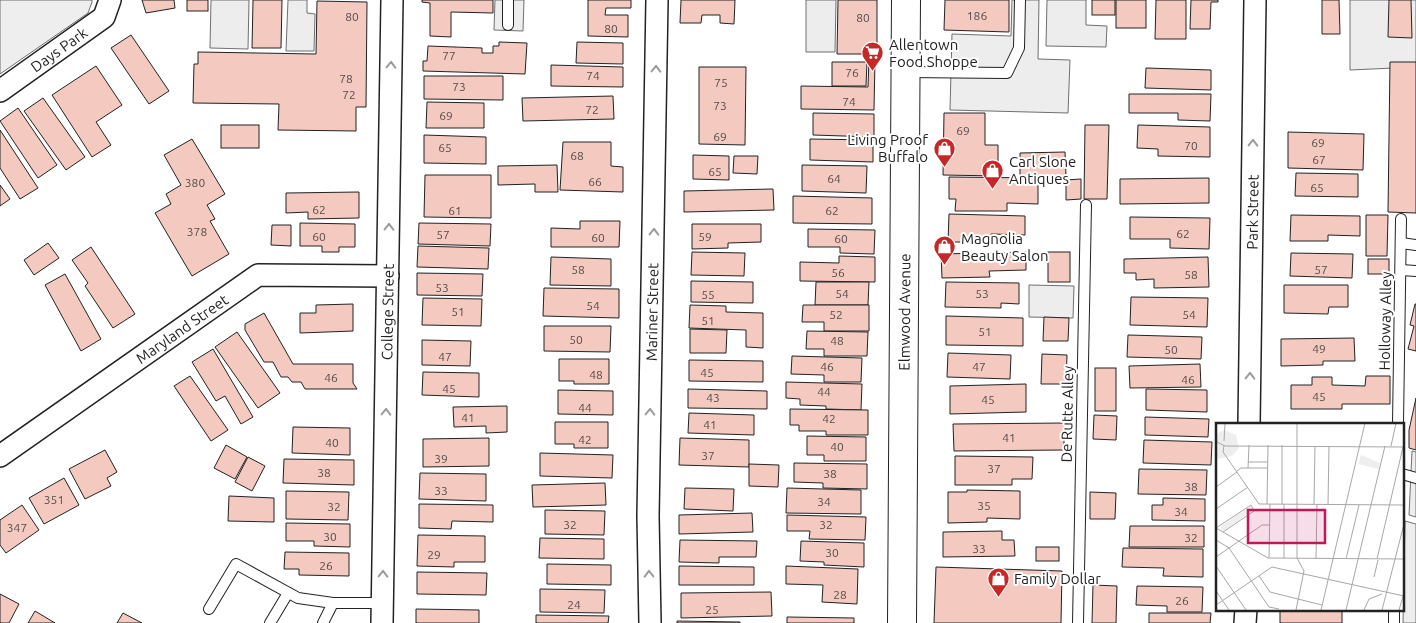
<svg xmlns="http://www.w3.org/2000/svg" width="1416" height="623" font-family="Ubuntu,sans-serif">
	<rect width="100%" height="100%" fill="#fff"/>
	<polygon fill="#eee" stroke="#6f6f6f" points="0,0 92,0 92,2 88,13 0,74"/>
	<g fill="#ededed" stroke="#6f6f6f">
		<polygon points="211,0 249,0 248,49 210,48"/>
		<polygon points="288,0 307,0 307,13 315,14 314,51 286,51"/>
		<polygon points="495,0 524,0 523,31 494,30"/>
		<polygon points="806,0 836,0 835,52 806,52"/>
		<polygon points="1012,0 1039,0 1038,59 1070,60 1068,113 950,110 952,34 1011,36"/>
		<polygon points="1047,0 1086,0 1086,25 1107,26 1106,47 1046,46"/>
		<polygon points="1350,0 1416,0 1416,67 1350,70"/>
		<polygon points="1029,285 1074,286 1073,318 1029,317"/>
		<polygon points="1412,451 1416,452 1416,517 1409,515"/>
		<polygon points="1405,521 1416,524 1416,623 1403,623"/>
	</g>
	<g fill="#f3c9c0" stroke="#222">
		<polygon points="142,0 174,0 175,8 146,13"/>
		<rect x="187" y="0" width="21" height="11"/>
		<polygon points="253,0 282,0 281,48 252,48"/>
		<polygon points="422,0 493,0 493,13 451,12 451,37 430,36 430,3 422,2"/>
		<polygon points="588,0 631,0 631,8 606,8 605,15 628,15 628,37 588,36"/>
		<polygon points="681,0 735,0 734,24 720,23 720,15 702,15 701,23 680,23"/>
		<polygon points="838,0 877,0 877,54 837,54"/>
		<polygon points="945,0 1009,0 1009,32 944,30"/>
		<rect x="1092" y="0" width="23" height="15"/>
		<rect x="1116" y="0" width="30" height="28"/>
		<polygon points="1156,0 1186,0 1186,39 1155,39"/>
		<polygon points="1191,0 1218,0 1218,2 1211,2 1210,29 1190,29"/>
		<polygon points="1322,0 1339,0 1340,34 1322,34"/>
		<polygon points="1389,0 1411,0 1412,38 1388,37"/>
		<polygon points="317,1 367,2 366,107 356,107 356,131 278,130 279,104 193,103 194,64 198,64 198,52 316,54"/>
		<polygon points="131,35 169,91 149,104 111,48"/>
		<polygon points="499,42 527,43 525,74 423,71 423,61 427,61 428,46 482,48 482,53 493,53 493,46 499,46"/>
		<polygon points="577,42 623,43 623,64 576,63"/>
		<polygon points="869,59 875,59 874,110 801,109 801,86 868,87"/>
		<polygon points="832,62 867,62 866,86 832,86"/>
		<polygon points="1390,62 1416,62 1416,213 1388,212"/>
		<polygon points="551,65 623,67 623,87 551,86"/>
		<polygon points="96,66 122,105 96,122 111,145 92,157 52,95"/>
		<polygon points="699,67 746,67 745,145 699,144"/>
		<polygon points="1146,68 1211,70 1211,90 1145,88"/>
		<polygon points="424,76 503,76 503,100 424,99"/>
		<polygon points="1129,94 1211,94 1210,121 1178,120 1178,113 1129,113"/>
		<polygon points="613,96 614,119 523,121 522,98"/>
		<polygon points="43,98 85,157 66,170 24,111"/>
		<polygon points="427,102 484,103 484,128 426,128"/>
		<polygon points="18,108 57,165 38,178 0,121"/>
		<polygon points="813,113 874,114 874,137 813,135"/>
		<polygon points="944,113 985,113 985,145 998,145 998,176 943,175"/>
		<rect x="221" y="125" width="38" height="23"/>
		<polygon points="1085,125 1109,125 1107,199 1084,199"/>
		<polygon points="1138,125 1210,127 1210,157 1158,156 1158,149 1137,148"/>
		<polygon points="0,130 38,188 20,199 0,168"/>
		<polygon points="1288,132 1364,134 1363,170 1288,168"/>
		<polygon points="424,135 486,137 486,164 424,163"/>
		<polygon points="192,139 225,194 207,205 215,219 210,221 229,254 192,276 155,213 171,204 166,194 181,185 164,155"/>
		<polygon points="810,139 873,140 873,162 810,160"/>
		<polygon points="563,142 611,142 611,166 623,167 623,192 560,190"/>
		<polygon points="1065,152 1066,176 1020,177 1020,153"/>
		<polygon points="693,155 729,156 729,180 693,179"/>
		<polygon points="734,156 758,156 757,174 733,173"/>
		<polygon points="557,165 558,192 535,192 535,184 498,185 498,166"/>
		<polygon points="802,165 867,166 866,193 802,191"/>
		<polygon points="1296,173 1358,174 1358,197 1295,196"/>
		<polygon points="425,175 491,175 491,218 424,217"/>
		<polygon points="949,177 1038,178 1038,204 1007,203 1007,211 955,211 956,199 949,199"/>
		<polygon points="1209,178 1209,203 1120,204 1120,179"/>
		<polygon points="1081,179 1081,199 1066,200 1066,180"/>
		<polygon points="0,185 10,199 0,206"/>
		<polygon points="773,189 774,210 684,212 684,191"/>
		<polygon points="359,192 359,218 308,219 308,212 286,213 286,193"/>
		<polygon points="793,196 872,198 872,224 793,223"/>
		<polygon points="949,214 1025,216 1025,235 991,234 991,242 948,242"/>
		<polygon points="1291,215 1360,216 1360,236 1328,235 1328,241 1290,241"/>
		<polygon points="1366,215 1388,215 1387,256 1366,256"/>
		<polygon points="1130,217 1210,218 1209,249 1170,248 1170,239 1130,239"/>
		<polygon points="580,221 620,221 619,247 551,247 551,228 580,229"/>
		<polygon points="300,223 355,224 355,247 339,247 339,252 322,252 322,246 300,246"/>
		<polygon points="419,223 491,224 490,246 418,244"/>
		<polygon points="692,224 761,224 761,242 728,243 728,248 692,249"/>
		<polygon points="272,225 291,225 291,246 271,245"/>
		<polygon points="808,229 875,230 874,254 840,253 840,247 808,247"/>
		<polygon points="48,243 59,258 34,275 24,260"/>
		<polygon points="418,246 489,248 488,269 417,267"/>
		<polygon points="91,247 135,314 113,328 85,286 88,283 72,260"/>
		<polygon points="692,252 745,253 744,276 691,275"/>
		<polygon points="1026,252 1026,270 989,271 990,277 942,278 941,254"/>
		<rect x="1048" y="252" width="22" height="30"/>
		<polygon points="1291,253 1353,254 1352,278 1290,276"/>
		<polygon points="839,256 875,257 875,282 800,281 800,262 839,263"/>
		<polygon points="551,257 611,259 611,286 550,285"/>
		<polygon points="1208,257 1209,287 1154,288 1154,279 1136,280 1136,273 1124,273 1124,259"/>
		<rect x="1368" y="259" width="21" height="15"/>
		<polygon points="417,273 483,274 482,296 417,295"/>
		<polygon points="65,274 101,339 81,351 45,285"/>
		<polygon points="691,281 753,282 753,303 691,302"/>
		<polygon points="816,282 869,282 868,305 815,305"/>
		<polygon points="946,282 1019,283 1019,304 1001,303 1001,308 945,307"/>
		<polygon points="1284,285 1348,285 1348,307 1329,307 1328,314 1284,313"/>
		<polygon points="544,288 619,289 619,318 543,316"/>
		<polygon points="1131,297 1208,298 1207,327 1130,325"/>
		<polygon points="423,298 482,299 481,326 422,325"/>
		<polygon points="353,304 353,331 300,333 300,313 316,313 316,305"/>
		<polygon points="1415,304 1416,304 1416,351 1408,349 1414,326 1410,325"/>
		<polygon points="690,305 726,306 726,312 763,313 763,348 746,347 746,330 689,328"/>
		<polygon points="803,305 869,305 869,331 824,331 824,322 802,322"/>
		<polygon points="264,313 293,364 353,364 353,383 357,389 305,389 301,382 292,382 288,377 281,377 273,362 264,362 245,330 245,324"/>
		<polygon points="946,316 1023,318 1023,346 946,345"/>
		<polygon points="1044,317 1069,318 1068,341 1043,341"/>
		<polygon points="544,326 611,326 610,352 544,351"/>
		<polygon points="690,329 727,330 726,353 690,353"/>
		<polygon points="807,331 868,332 867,356 824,356 824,349 806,349"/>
		<polygon points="237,332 280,393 258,408 215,347"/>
		<polygon points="1128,335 1202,337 1201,359 1127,357"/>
		<polygon points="1354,338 1355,361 1323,361 1323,365 1281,366 1281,339"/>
		<polygon points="422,340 471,341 470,366 422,365"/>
		<polygon points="213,349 253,417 241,424 225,396 216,401 192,362"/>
		<polygon points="948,353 1011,355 1010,379 947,377"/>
		<polygon points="1042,354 1067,355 1066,384 1041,384"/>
		<polygon points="792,356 862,358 861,382 824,382 824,375 791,374"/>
		<polygon points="559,359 609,359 609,384 574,384 574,381 559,381"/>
		<polygon points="689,360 763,361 763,382 689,381"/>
		<polygon points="1200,364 1201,387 1130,388 1129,366"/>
		<rect x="1095" y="368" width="21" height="43"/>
		<polygon points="423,372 479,373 479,397 422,395"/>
		<polygon points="190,376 228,430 211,441 174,386"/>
		<polygon points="1366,376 1390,376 1390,404 1342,404 1342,409 1291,409 1291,385 1312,385 1312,377 1332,377 1332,385 1365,386"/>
		<polygon points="786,382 862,384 861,410 826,409 826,406 800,405 800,399 786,398"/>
		<polygon points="1026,384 1026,412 950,414 950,386"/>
		<polygon points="688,389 767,391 767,409 688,408"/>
		<polygon points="1146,389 1207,390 1207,412 1146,410"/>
		<polygon points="558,390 613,391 613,415 558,414"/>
		<polygon points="1416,398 1416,450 1409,448 1409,430"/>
		<polygon points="507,406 507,432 486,433 486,426 454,427 453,407"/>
		<polygon points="790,409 868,410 868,435 826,435 826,431 799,431 799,425 790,425"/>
		<polygon points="689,413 754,415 754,435 688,433"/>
		<polygon points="1094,415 1117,416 1116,440 1093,439"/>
		<polygon points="1145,417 1209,419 1208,437 1145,435"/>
		<polygon points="555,422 608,422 608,448 574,448 574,444 555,444"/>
		<polygon points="1064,423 1064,450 954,451 953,424"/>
		<polygon points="293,427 350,428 350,455 292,453"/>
		<polygon points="807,436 866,437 866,461 824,461 824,455 807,455"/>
		<polygon points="489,438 489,466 423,467 423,439"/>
		<polygon points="680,438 749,440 749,467 679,465"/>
		<polygon points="1144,440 1212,442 1211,465 1143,463"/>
		<polygon points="226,445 247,457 235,479 214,468"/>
		<polygon points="105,450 117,472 107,478 111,486 85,499 69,469"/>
		<polygon points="540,453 613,455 612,478 540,476"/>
		<polygon points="955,456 1033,457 1032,479 1012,479 1012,485 955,485"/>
		<polygon points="248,457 265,466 252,491 235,482"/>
		<polygon points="284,459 354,460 354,485 283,483"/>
		<polygon points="794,463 867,464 867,489 823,488 823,483 794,482"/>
		<polygon points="749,464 779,465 778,487 749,486"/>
		<polygon points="1139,469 1207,470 1206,495 1138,494"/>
		<polygon points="420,473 486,474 486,501 419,499"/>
		<polygon points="64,478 79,505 44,524 29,498"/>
		<polygon points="605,483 606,505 533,507 532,485"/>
		<polygon points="685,488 734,489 733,511 684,509"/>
		<polygon points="787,488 861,490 861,514 786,513"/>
		<polygon points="967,490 1020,491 1020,519 987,518 987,522 948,523 948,492 967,492"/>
		<polygon points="286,491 349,492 348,520 286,519"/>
		<polygon points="1090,492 1116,493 1115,519 1090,519"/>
		<polygon points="229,496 274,498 274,522 228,521"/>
		<polygon points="1163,498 1205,499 1205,521 1152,520 1152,505 1163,505"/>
		<polygon points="419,504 493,505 493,522 452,521 451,529 419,528"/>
		<polygon points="22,505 39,530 6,553 0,545 0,520"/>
		<polygon points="545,510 605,511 604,535 545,534"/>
		<polygon points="752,513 753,532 679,534 679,515"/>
		<polygon points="787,515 866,517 865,540 809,539 810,531 787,531"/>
		<polygon points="286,523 350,524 350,547 314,546 314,541 286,541"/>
		<polygon points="1130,526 1204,526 1204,547 1129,547"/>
		<polygon points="1002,531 1002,540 1014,540 1015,556 943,557 943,532"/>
		<polygon points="418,535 485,536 485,562 454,562 454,567 417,566"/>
		<polygon points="540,538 604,539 604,559 539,558"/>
		<polygon points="680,540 757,541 756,557 719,557 719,563 679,562"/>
		<polygon points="801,541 864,543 864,567 824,565 824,562 800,561"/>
		<rect x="1036" y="547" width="23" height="14"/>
		<polygon points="1123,548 1203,549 1203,577 1163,576 1164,568 1122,567"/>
		<polygon points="285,552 349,553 349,576 299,575 299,569 284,569"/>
		<polygon points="547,564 611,565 611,585 547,584"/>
		<polygon points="679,566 754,567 754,585 679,585"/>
		<polygon points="786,566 858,569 857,604 822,602 823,585 786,584"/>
		<polygon points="936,567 1062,571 1061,623 934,623"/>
		<polygon points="417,572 487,573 486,595 417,594"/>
		<polygon points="1093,585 1117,586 1116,623 1092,623"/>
		<polygon points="1137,586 1203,587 1202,612 1167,612 1167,606 1136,605"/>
		<polygon points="540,589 605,590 604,613 540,612"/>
		<polygon points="771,592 772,616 681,618 681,593"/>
		<polygon points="0,594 19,604 9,623 0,623"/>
		<polygon points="416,609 479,610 479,623 416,623"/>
		<rect x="1280" y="609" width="62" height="14"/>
		<polygon points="35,611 55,623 28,623"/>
		<polygon points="123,613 142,623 117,623"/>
		<polygon points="1149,613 1211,613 1210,623 1149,623"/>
		<polygon points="536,615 609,616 608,623 536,623"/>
		<polygon points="787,617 854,618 854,623 787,623"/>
		<polygon points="677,621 740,622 740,623 677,623"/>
	</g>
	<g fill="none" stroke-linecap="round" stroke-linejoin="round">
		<defs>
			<g id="lane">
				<polyline points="508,25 508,0"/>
				<polyline points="906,72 1007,73 1019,48 1020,0"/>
				<polyline points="1401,243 1416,245"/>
				<polyline points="1401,270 1416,271"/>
				<polyline points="1398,424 1401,219"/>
				<polyline points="1402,474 1416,478"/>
				<polyline points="209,609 236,564 298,598 333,603 382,603"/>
				<polyline points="270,623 288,593"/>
				<polyline points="323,623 333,603"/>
				<polyline points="1078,623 1086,205"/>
				<polyline points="1394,623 1394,609"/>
			</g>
			<g id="street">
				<path id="s1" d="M0,91L104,17L110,0"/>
				<path id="s2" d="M1249,424L1255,0"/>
				<path id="s3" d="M0,456L258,275L388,276"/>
				<path id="s4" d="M382,623L392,0"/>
				<path id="s5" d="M650,623L648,516L657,0"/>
				<polyline points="1245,623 1246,609"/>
			</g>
			<g id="secondary">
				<path id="s6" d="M902,623L906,0"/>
			</g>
		</defs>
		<use href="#lane" stroke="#222" stroke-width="12"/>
		<use href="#street" stroke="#222" stroke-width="24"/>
		<use href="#secondary" stroke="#222" stroke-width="30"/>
		<use href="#lane" stroke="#fff" stroke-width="10"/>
		<use href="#street" stroke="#fff" stroke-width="21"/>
		<use href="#secondary" stroke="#fff" stroke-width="28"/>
	</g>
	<defs><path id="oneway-chevron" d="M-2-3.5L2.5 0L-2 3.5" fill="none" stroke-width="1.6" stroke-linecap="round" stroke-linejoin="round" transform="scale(1.25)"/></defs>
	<g stroke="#9c9c9c">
		<use href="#oneway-chevron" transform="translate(391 65) rotate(-89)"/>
		<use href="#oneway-chevron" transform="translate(656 69) rotate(-89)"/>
		<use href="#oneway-chevron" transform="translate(1253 143) rotate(-89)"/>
		<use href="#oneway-chevron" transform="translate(389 227) rotate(-89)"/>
		<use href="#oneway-chevron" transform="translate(654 232) rotate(-89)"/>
		<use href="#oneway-chevron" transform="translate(1250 376) rotate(-89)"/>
		<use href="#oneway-chevron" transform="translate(386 412) rotate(-89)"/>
		<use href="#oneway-chevron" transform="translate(650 412) rotate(-89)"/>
		<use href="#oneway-chevron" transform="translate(383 574) rotate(-89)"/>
		<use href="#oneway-chevron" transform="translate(649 574) rotate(-91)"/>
	</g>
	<defs>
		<symbol id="supermarket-pin" viewBox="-11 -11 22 30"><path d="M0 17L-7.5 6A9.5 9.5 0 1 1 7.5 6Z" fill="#c62828" stroke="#fff"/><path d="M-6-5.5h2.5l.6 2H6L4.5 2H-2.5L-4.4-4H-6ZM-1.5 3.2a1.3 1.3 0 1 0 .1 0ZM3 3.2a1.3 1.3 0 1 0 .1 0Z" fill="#fff"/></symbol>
		<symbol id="shop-pin" viewBox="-11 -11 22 30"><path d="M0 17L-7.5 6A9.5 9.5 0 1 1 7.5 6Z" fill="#c62828" stroke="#fff"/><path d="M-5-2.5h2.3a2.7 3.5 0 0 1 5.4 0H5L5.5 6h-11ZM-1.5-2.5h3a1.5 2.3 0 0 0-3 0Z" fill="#fff"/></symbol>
	</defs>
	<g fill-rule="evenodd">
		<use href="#supermarket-pin" x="860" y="40" width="25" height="34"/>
		<use href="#shop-pin" x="932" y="136" width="25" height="34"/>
		<use href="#shop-pin" x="980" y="158" width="25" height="34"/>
		<use href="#shop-pin" x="932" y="234" width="25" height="34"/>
		<use href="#shop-pin" x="986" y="566" width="25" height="34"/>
	</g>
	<g text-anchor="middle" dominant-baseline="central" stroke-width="4" stroke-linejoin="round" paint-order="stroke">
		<g font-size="12" fill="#564c4a">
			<text x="977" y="15">186</text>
			<text x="352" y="16">80</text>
			<text x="863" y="17">80</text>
			<text x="611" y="28">80</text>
			<text x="449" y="55">77</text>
			<text x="852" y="72">76</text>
			<text x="593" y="75">74</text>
			<text x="346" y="78">78</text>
			<text x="721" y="82">75</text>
			<text x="459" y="86">73</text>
			<text x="349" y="94">72</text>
			<text x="849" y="101">74</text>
			<text x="720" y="105">73</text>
			<text x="592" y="109">72</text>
			<text x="446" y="115">69</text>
			<text x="963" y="130">69</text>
			<text x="720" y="136">69</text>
			<text x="1318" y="142">69</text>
			<text x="1191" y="145">70</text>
			<text x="445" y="147">65</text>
			<text x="577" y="155">68</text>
			<text x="1319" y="159">67</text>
			<text x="715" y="171">65</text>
			<text x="834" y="178">64</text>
			<text x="595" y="181">66</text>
			<text x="195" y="182">380</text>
			<text x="1317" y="187">65</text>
			<text x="319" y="209">62</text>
			<text x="455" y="210">61</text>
			<text x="832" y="210">62</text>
			<text x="197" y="231">378</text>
			<text x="1183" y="233">62</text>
			<text x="443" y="234">57</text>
			<text x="319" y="236">60</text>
			<text x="705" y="236">59</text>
			<text x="598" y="237">60</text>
			<text x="841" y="238">60</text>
			<text x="578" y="269">58</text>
			<text x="1321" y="269">57</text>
			<text x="838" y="272">56</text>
			<text x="1191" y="274">58</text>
			<text x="442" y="287">53</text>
			<text x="842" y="293">54</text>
			<text x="982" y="293">53</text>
			<text x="708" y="294">55</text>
			<text x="593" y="305">54</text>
			<text x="458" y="311">51</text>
			<text x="836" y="314">52</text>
			<text x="1189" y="314">54</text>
			<text x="708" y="320">51</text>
			<text x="985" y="331">51</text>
			<text x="576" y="339">50</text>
			<text x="837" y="340">48</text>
			<text x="1319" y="348">49</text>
			<text x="1171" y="349">50</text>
			<text x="445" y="356">47</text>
			<text x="827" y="366">46</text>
			<text x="979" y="366">47</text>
			<text x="707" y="372">45</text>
			<text x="596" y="374">48</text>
			<text x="331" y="377">46</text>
			<text x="1188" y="379">46</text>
			<text x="449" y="388">45</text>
			<text x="824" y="391">44</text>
			<text x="1319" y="396">45</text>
			<text x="713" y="397">43</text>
			<text x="988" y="399">45</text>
			<text x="585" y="407">44</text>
			<text x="468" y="417">41</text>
			<text x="829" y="418">42</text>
			<text x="710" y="424">41</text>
			<text x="1009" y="437">41</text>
			<text x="585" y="439">42</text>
			<text x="332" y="442">40</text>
			<text x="837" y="446">40</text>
			<text x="708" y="455">37</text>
			<text x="441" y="458">39</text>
			<text x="994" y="468">37</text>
			<text x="324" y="472">38</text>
			<text x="830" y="473">38</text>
			<text x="1191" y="486">38</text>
			<text x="441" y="490">33</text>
			<text x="54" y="499">351</text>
			<text x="824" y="501">34</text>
			<text x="984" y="505">35</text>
			<text x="334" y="506">32</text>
			<text x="1181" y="511">34</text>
			<text x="570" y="524">32</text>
			<text x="826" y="524">32</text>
			<text x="17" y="527">347</text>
			<text x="330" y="536">30</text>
			<text x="1191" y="537">32</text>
			<text x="979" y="548">33</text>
			<text x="832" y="552">30</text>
			<text x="434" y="554">29</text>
			<text x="326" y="565">26</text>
			<text x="840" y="594">28</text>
			<text x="1182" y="600">26</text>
			<text x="574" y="604">24</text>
			<text x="712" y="609">25</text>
		</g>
		<g font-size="15" fill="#222" stroke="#fff" text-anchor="start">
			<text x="889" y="44">Allentown<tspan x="889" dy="17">Food Shoppe</tspan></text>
			<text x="928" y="139" text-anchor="end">Living Proof<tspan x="928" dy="17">Buffalo</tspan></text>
			<text x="1009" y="161">Carl Slone<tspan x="1009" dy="17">Antiques</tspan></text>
			<text x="961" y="238">Magnolia<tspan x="961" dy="17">Beauty Salon</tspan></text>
			<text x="1014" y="578">Family Dollar</text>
		</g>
		<g font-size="15" fill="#222" stroke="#fff">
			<text stroke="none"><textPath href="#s1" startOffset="72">Days Park</textPath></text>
			<text stroke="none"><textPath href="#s2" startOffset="212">Park Street</textPath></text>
			<text stroke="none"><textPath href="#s4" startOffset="311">College Street</textPath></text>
			<text stroke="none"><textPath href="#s5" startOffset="311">Mariner Street</textPath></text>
			<text stroke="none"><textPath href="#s6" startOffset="311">Elmwood Avenue</textPath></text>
			<text transform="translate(1385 321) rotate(-89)">Holloway Alley</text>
			<text stroke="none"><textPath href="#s3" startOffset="222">Maryland Street</textPath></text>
			<text transform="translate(1067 414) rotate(-89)">De Rutte Alley</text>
		</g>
	</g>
	<g transform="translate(1216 423)">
		<rect width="188" height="188" fill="#fff"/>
		<path d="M8,7L20,12L23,25L16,33L0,36V11ZM145,32L164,40L163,46L142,41ZM35,83L37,87L7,108L5,106V103Z" fill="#eee"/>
		<path fill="none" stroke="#a7a7a7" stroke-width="1" d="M8,18L9,0M1,19L9,23L188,24M8,22L7,29L43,81L188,82M175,23L180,0M32,39H52M32,45L33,22M21,48L25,45H52M0,64L21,49M51,81L52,22M66,81V22M98,81L99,23M112,81L113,23M0,86L32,64M7,109L38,88L35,82L0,105L7,109L52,135L188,136M0,117L13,125L53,184L63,186M0,134L46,102H53M53,135L54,81M68,135V81M100,136L101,81M130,136L143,82M161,136L187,24M0,143L30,187M43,153L54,169L106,182M158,154L162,137M0,168L13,187M0,182L56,144L188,173M80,187L88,148L81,135V0M105,187L149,0M130,187L169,23M148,187L153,176L166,171M166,187L188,101M183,187L188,170"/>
		<path fill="#c2185b" fill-opacity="0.15" stroke="#c2185b" stroke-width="2.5" d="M32,87H109V120H32Z"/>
		<rect width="188" height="188" fill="none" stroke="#222" stroke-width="2.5"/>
	</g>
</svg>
